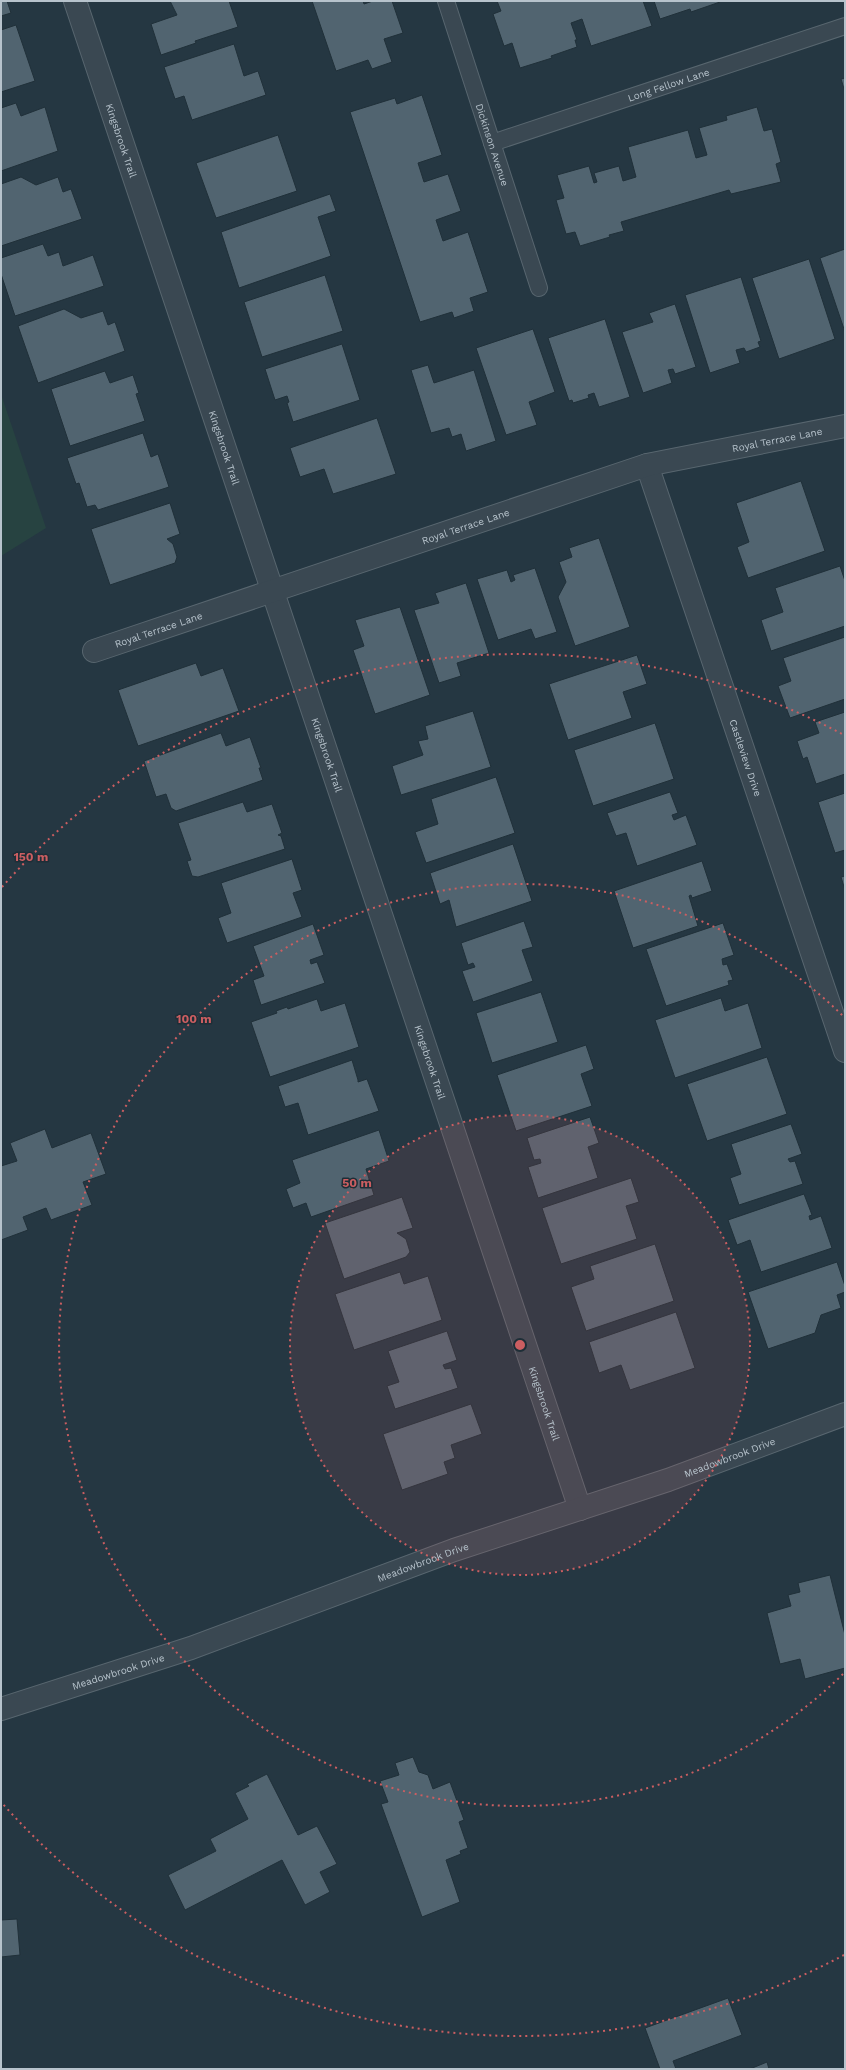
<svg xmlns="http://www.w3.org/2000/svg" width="846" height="2070" font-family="'Work Sans',sans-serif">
	<rect width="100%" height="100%" fill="#253742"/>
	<polygon fill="#274341" points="1,394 46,528 1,556"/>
	<g fill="#516470" stroke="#203039">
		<polygon points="1,1 7,1 11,13 1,16"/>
		<polygon points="170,1 229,1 238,27 195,41 196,43 161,55 151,24 177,15"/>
		<polygon points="312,1 363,1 364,4 373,1 392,1 403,33 384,39 392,62 372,69 368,60 336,71"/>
		<polygon points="497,1 643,1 652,26 591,46 582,19 571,23 577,40 575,40 577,47 551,56 552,58 520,68 512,43 504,46 493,14 501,11"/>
		<polygon points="654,1 720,1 720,2 691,12 690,9 660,19"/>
		<polygon points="16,25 35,81 1,92 1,30"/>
		<polygon points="234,44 244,76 258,71 266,95 192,120 184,96 175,99 164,67"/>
		<polygon points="845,78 845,92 841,79"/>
		<polygon points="422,95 442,155 418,163 424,182 448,174 461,211 436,220 443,241 468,232 488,292 470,298 474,311 454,318 452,312 420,322 350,112 395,98 397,104"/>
		<polygon points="16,103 21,116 45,107 58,151 1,171 1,108"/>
		<polygon points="757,107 764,131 772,129 781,162 776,164 781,182 731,194 729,190 621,222 624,231 609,235 610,237 580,246 575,232 566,234 556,200 564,198 557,175 589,166 594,183 597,182 594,173 619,166 623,181 636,177 628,147 688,130 696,158 707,155 699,128 727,120 726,116"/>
		<polygon points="278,135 297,191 216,218 196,163"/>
		<polygon points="21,177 36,185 58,177 63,192 71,189 82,219 1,246 1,184"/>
		<polygon points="330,194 336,211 318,217 331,256 239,288 221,232"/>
		<polygon points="43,244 48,256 59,252 63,266 93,255 104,286 15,316 1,274 1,258"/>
		<polygon points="845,249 845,332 820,258"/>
		<polygon points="809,259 835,339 779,359 752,278"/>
		<polygon points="325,275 343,331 262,357 244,302"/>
		<polygon points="741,277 761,341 758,342 760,347 746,352 744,348 736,350 740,363 710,373 685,295"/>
		<polygon points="675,304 696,367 675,374 673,369 668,370 672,383 643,393 622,332 653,322 649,313"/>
		<polygon points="64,309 81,318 103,311 108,325 115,322 125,351 38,383 18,326"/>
		<polygon points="605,319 630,397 599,407 594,393 588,395 589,398 573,403 572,400 569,401 548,338"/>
		<polygon points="533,329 555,392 529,402 537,425 506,435 476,348"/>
		<polygon points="342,344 360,400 293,422 287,403 289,402 287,396 275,400 265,369"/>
		<polygon points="428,365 434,383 474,370 496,441 466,451 461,434 452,437 449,428 431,433 411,370"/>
		<polygon points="105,371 110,383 133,375 139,393 136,394 145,421 70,446 51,389"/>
		<polygon points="377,418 396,474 333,494 324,469 300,477 290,448"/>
		<polygon points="143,433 151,457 158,454 169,487 98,510 95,505 87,507 79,483 76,484 67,458"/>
		<polygon points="801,481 825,551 748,578 737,547 749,542 736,503"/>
		<polygon points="170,503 180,534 167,539 173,544 177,557 175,563 110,585 91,529"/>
		<polygon points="599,538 630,627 575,646 558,597 566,582 559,562 572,557 569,548"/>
		<polygon points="840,566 845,581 845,626 771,651 761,620 783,612 775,588"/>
		<polygon points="535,568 557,632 535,639 531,629 498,640 477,579 507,570 511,582 515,580 513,575"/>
		<polygon points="466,583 489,653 457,663 461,676 439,683 414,610 439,603 435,593"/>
		<polygon points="400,607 430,695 375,714 353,650 364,646 355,620"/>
		<polygon points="845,637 845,699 790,718 778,686 791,681 783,658"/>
		<polygon points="637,655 647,684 623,692 632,718 568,740 549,684"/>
		<polygon points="196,663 201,676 223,668 239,711 138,746 118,690"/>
		<polygon points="473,711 491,767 401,795 392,766 423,755 418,741 428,739 425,726"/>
		<polygon points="845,712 845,774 816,784 807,757 803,759 797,741 819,733 815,722"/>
		<polygon points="655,723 674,779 593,806 574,750"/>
		<polygon points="221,733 226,746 250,737 261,768 259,768 263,780 176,811 171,808 166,794 156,797 144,761"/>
		<polygon points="496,777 515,833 426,863 415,832 438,824 431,799"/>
		<polygon points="670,792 678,813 672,815 674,820 686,815 697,845 637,866 626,833 616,836 607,813"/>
		<polygon points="845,793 845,850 835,853 818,802"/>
		<polygon points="243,802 247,812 272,804 282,833 278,835 281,836 285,849 198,877 192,876 187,861 191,860 178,823"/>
		<polygon points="513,844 532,901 456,927 449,900 440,904 430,873"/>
		<polygon points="292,859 302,890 293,893 302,917 227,943 218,918 231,913 221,883"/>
		<polygon points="702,861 712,891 692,898 691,895 689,896 698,926 633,948 614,891"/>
		<polygon points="845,876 845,890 841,877"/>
		<polygon points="524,921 533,947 522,950 533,981 473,1002 462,971 475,967 473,963 468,965 461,943"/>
		<polygon points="723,923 734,955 722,959 723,965 727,964 733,980 728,981 729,985 666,1006 646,949"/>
		<polygon points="313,924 324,955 310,960 311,964 317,962 325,983 261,1005 253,980 264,976 253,946"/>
		<polygon points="541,992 558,1042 492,1063 476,1013"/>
		<polygon points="721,998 725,1011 748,1003 762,1048 675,1078 655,1020"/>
		<polygon points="317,999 321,1011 345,1003 359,1047 270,1077 251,1022 277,1013 276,1011 287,1007 288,1009"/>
		<polygon points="586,1045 594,1069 581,1074 592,1106 516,1131 497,1075"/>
		<polygon points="767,1057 787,1114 707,1141 687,1084"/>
		<polygon points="352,1060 358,1080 358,1082 367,1079 379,1111 308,1135 298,1103 285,1107 278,1086"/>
		<polygon points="590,1117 599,1143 588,1147 598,1178 538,1198 528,1167 541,1163 540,1159 534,1160 527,1138"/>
		<polygon points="791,1124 802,1154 788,1159 790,1162 795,1161 803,1184 739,1205 730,1178 741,1174 731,1144"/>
		<polygon points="45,1129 52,1148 91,1133 106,1174 83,1182 92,1205 51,1220 46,1208 23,1217 28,1230 1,1240 1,1166 17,1161 10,1143"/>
		<polygon points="379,1130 389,1161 366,1169 374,1195 311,1217 306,1203 293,1208 286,1189 300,1183 292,1160"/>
		<polygon points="631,1178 639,1202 626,1206 637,1239 561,1264 542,1208"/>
		<polygon points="804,1194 812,1215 809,1216 810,1220 821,1216 832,1248 761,1272 750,1240 737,1245 728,1220"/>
		<polygon points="402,1197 413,1228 397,1233 406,1239 410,1252 406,1257 344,1279 325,1223"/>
		<polygon points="655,1244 674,1301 586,1331 571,1287 594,1279 590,1266"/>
		<polygon points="837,1262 845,1286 845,1292 837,1295 841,1308 821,1315 815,1333 768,1349 748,1292"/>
		<polygon points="400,1272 404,1284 428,1276 442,1320 354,1350 335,1294"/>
		<polygon points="676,1312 695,1368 630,1390 621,1365 599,1373 589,1342"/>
		<polygon points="447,1331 457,1360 443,1365 445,1369 451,1368 458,1388 395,1409 387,1386 399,1382 388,1351"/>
		<polygon points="471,1404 482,1434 451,1445 455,1458 444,1462 448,1474 402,1490 383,1434"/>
		<polygon points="830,1575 845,1635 845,1668 805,1679 800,1659 780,1664 767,1613 791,1606 788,1595 800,1592 798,1583"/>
		<polygon points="413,1757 419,1772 428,1775 433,1789 450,1782 464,1820 459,1822 468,1848 460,1851 461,1854 446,1860 460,1902 422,1917 381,1804 388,1802 380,1781 399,1775 395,1763"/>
		<polygon points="267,1774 298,1835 317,1826 337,1864 320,1872 330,1892 305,1905 282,1860 185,1910 168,1875 216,1851 210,1839 248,1819 235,1793 249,1786 247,1784"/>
		<polygon points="17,1919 20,1955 1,1957 1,1920"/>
		<polygon points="728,1998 742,2035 673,2061 676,2069 660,2069 645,2028"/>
		<polygon points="767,2062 769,2069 750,2069"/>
	</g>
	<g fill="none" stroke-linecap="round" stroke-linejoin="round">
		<defs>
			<g id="service">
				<path id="s1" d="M446,1L539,288"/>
				<path id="s2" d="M492,143L845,26"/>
			</g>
			<g id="minor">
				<path id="s3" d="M75,1L580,1509"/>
				<path id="s4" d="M647,465L845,1051"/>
				<path id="s5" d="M94,651L647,465L845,426"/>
				<path id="s6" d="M1,1709L191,1648L454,1550L668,1480L845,1414"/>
			</g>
		</defs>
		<use href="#service" stroke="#58666f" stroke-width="18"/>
		<use href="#minor" stroke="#58666f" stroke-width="24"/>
		<use href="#service" stroke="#3a4852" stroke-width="16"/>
		<use href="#minor" stroke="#3a4852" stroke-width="22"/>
	</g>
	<circle cx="520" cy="1345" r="230" fill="#cb5e61" fill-opacity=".12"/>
	<g fill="none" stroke="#cb5e61" stroke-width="2" stroke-dasharray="2 4">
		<circle cx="520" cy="1345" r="230"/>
		<path d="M843 1674A461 461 0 1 1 843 1016"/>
		<path d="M844 1955A691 691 0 0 1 2 1803M2 887A691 691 0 0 1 844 735"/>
	</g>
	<g text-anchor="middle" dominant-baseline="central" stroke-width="3" stroke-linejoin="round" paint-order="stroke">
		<g font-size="10" fill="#b7c3cc" stroke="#1e2e37">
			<text stroke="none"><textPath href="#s2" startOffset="186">Long Fellow Lane</textPath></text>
			<text stroke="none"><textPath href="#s3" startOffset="147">Kingsbrook Trail</textPath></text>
			<text stroke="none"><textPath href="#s1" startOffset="151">Dickinson Avenue</textPath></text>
			<text stroke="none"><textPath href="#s5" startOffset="716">Royal Terrace Lane</textPath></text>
			<text stroke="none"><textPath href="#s3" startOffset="471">Kingsbrook Trail</textPath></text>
			<text stroke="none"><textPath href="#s5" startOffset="392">Royal Terrace Lane</textPath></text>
			<text stroke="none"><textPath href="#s5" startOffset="68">Royal Terrace Lane</textPath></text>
			<text stroke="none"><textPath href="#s3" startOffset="795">Kingsbrook Trail</textPath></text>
			<text stroke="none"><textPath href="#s4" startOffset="309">Castleview Drive</textPath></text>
			<text stroke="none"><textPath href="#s3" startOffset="1119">Kingsbrook Trail</textPath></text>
			<text stroke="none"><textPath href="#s3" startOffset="1479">Kingsbrook Trail</textPath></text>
			<text stroke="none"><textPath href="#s6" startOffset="771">Meadowbrook Drive</textPath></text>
			<text stroke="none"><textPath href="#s6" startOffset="447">Meadowbrook Drive</textPath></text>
			<text stroke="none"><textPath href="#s6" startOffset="123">Meadowbrook Drive</textPath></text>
		</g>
	</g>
	<circle cx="520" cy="1345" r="6" fill="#cb5e61" stroke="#1e2e37" stroke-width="2"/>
	<g font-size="12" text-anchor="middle" font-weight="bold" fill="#cb5e61" stroke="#1e2e37" stroke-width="3" stroke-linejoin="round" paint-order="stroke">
		<text x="31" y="861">150 m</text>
		<text x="194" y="1023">100 m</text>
		<text x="357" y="1187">50 m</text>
	</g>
	<rect width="846" height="2070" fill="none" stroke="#b7c3cc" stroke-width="4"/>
</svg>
